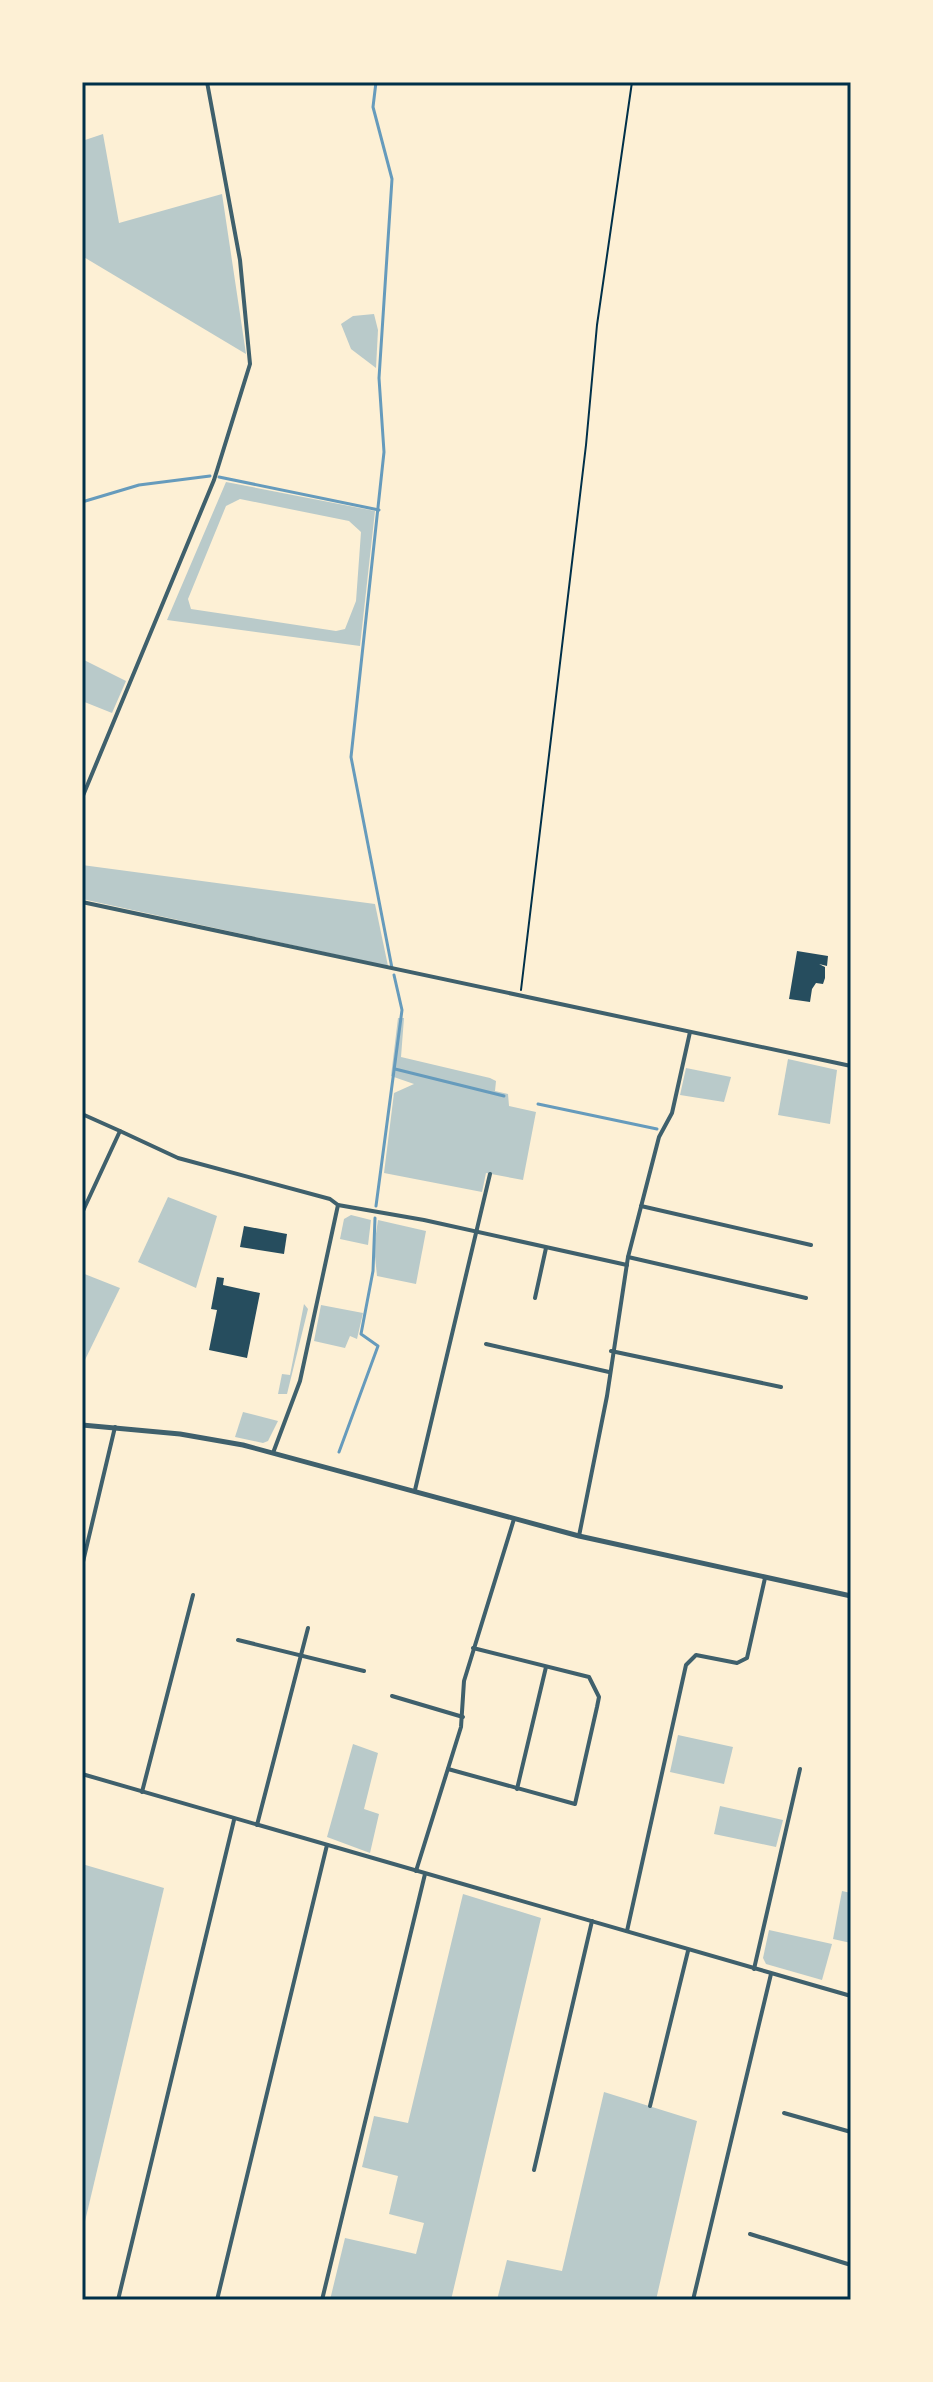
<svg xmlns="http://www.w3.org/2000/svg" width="933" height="2382" font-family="Spectral,serif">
	<rect width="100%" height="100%" fill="#fdf0d5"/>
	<g fill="#b9caca" fill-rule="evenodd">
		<polygon points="103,134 119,223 222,194 246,354 82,256 82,141"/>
		<polygon points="374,314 378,330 376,368 351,349 341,324 353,316"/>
		<path d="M226,482L375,511L360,646L167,620ZM240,499L349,521L361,532L356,601L345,629L336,631L191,609L188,599L226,506Z"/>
		<polygon points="82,659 126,681 112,713 82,701"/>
		<polygon points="82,865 375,904 388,966 82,899"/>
		<polygon points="398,1018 404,1018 401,1057 490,1078 496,1081 495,1091 508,1094 509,1106 536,1112 523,1180 486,1173 482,1192 384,1173 394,1093 414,1084 391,1076"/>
		<polygon points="788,1059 837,1070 830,1124 778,1115"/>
		<polygon points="686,1068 731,1077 724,1102 680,1095"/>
		<polygon points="168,1197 217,1216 196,1288 138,1262"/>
		<polygon points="351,1215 371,1220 368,1245 340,1239 344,1219"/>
		<polygon points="378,1220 426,1231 416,1284 377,1276 374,1247"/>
		<polygon points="82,1273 120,1288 82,1366"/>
		<polygon points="304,1304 308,1309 287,1394 278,1394 282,1374 290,1375"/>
		<polygon points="321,1305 363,1313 357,1339 350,1336 345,1348 314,1341"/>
		<polygon points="243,1412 278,1421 268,1441 263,1443 235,1437"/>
		<polygon points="678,1735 733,1747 724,1784 670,1772"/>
		<polygon points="353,1744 378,1753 364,1809 379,1814 370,1853 327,1837"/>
		<polygon points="720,1806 783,1820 776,1847 714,1834"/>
		<polygon points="82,1864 164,1888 82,2234"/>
		<polygon points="842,1891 851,1893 851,1943 833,1939"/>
		<polygon points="463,1894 541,1918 451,2300 330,2300 345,2238 416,2254 424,2223 389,2214 398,2176 362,2167 374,2116 408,2123"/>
		<polygon points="769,1930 832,1944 822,1980 766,1964 763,1958"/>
		<polygon points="604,2092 697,2121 656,2300 497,2300 507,2260 562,2271"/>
	</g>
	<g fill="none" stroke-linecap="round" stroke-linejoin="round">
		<g stroke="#669bbc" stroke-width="3">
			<polyline points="376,82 373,107 392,179 379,378 384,452 351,757 392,968"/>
			<polyline points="219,477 379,510"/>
			<polyline points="82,502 139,485 210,476"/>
			<polyline points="395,1069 504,1096"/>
			<polyline points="538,1104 657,1129"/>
			<polyline points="376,1206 402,1010 394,975"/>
			<polyline points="339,1452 378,1346 361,1334 373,1271 375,1218"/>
		</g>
	</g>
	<g fill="#264d5e">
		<polygon points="797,951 828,956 827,966 819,964 825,967 825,978 823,984 816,983 812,989 810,1002 789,999"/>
		<polygon points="244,1226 287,1234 284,1254 240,1247"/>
		<polygon points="217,1277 224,1278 223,1285 260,1293 247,1358 209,1350 217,1310 211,1309"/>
	</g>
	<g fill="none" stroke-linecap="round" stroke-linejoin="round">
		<polyline stroke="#003049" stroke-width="2" points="521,990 586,445 597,325 632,82"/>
		<g stroke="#3f606c" stroke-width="4">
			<polyline points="82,798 214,480 250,364 240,260 207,82"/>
			<polyline points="82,902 851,1066"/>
			<polyline points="82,1114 120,1131 82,1213"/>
			<polyline points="120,1131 178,1158 330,1199 338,1205 424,1220 627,1265"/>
			<polyline points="641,1206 811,1245"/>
			<polyline points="628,1257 806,1298"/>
			<polyline points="535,1298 546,1248"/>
			<polyline points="486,1344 609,1372"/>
			<polyline points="611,1351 781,1387"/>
			<polyline points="273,1453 300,1381 338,1205"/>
			<polyline points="415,1490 490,1174"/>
			<polyline points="579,1536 607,1396 628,1257 659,1137 672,1113 690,1032"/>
			<polyline points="82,1566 115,1427"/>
			<polyline points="238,1640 364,1671"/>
			<polyline points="392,1696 463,1717"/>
			<polyline points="448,1769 575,1804 597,1707 599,1697 589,1677 473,1648"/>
			<polyline points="82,1774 851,1996"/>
			<polyline points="517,1789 546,1667"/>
			<polyline points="142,1792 193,1595"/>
			<polyline points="257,1825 308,1628"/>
			<polyline points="416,1871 461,1727 464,1681 514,1519"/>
			<polyline points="627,1931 686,1665 696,1655 737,1663 747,1658 765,1578"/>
			<polyline points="754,1969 800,1769"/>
			<polyline points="650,2106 688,1951"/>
			<polyline points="784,2113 851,2132"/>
			<polyline points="534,2170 592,1921"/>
			<polyline points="750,2234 851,2265"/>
			<polyline points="118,2300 234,1820"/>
			<polyline points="217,2300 327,1845"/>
			<polyline points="322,2300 425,1874"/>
			<polyline points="693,2300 771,1974"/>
		</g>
		<polyline stroke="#3f606c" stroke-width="5" points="82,1425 180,1434 243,1445 579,1536 851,1596"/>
	</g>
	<rect width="933" height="2382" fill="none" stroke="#fdf0d5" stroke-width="168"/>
	<rect x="84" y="84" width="765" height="2214" fill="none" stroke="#003049" stroke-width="3"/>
</svg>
